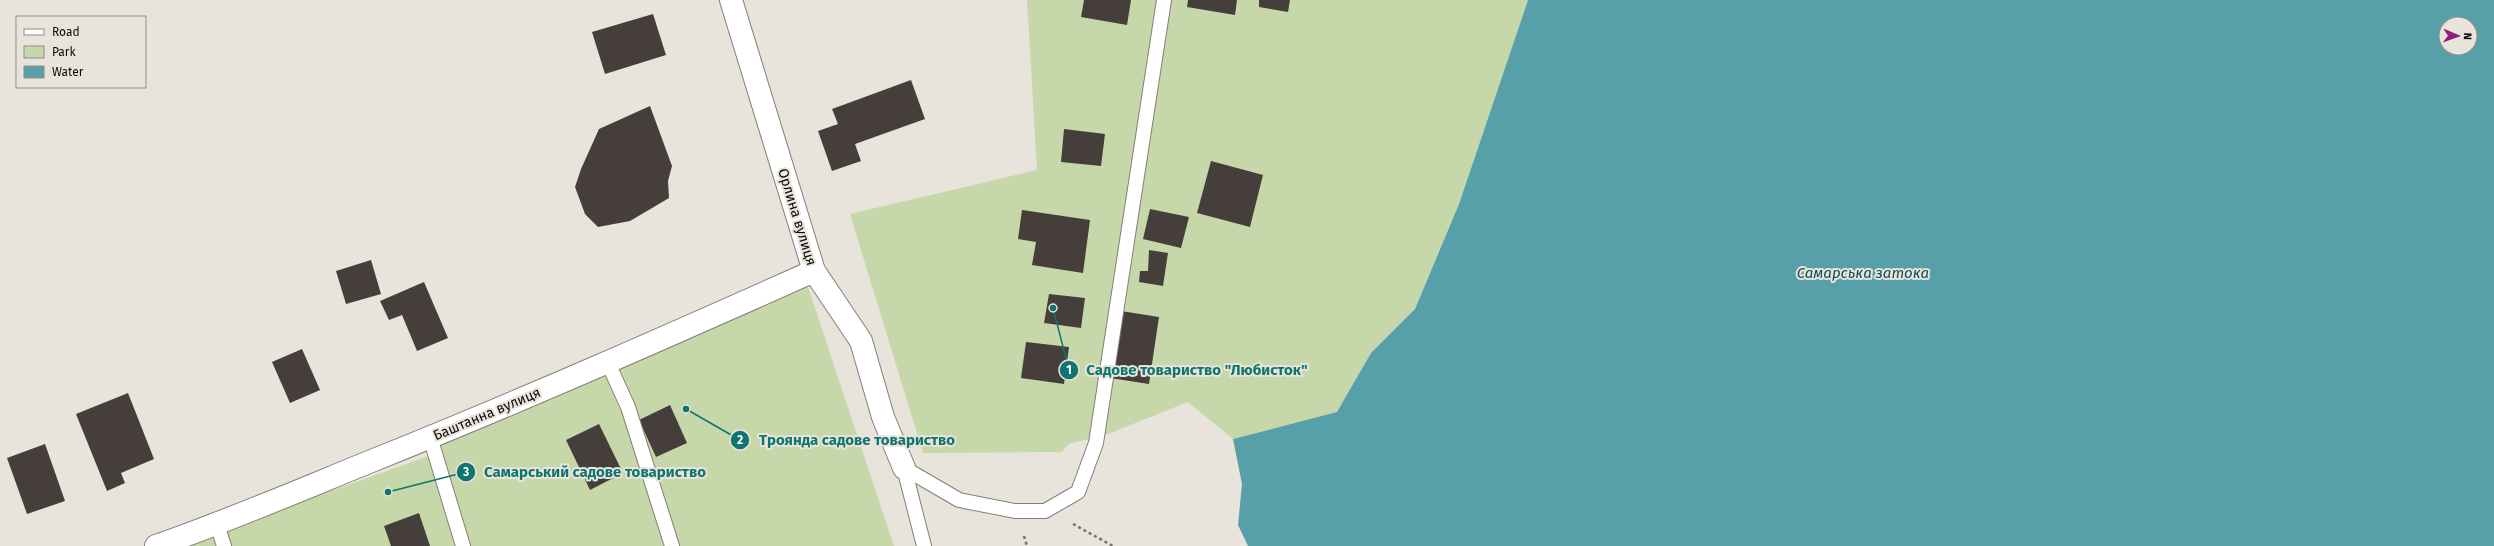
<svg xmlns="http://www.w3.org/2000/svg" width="2494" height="546" font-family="'Fira Sans',sans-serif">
	<rect width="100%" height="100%" fill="#e8e3db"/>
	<g fill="#c6d8a9">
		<polygon points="1027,0 1528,0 1459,204 1415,309 1371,353 1337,413 1233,439 1188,402 1108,434 1069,444 1062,452 923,453 850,214 1037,170"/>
		<polygon points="806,281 894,546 469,546 437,447"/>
		<polygon points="434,454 465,546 189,546 225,529"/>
	</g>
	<path fill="#58a0a9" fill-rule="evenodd" d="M1528,0H2494V546H1248L1238,525L1242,484L1233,439L1337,412L1371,353L1415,309L1459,204ZM2446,24H2470V48H2446Z"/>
	<g fill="#463e3b">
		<polygon points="1084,0 1131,0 1127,25 1081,17"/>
		<polygon points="1188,0 1237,0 1235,15 1187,7"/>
		<polygon points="1259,0 1290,0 1288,12 1259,7"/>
		<polygon points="653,14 666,55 605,74 592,32"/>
		<polygon points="911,80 925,119 855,144 861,161 832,171 818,131 838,124 832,109"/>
		<polygon points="650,106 672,166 668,181 669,198 630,221 598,227 585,214 575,187 581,169 599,129"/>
		<polygon points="1064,129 1105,134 1101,166 1061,162"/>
		<polygon points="1211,161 1263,175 1250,227 1197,213"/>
		<polygon points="1150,209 1189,217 1181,248 1143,239"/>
		<polygon points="1022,210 1090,220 1083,273 1032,265 1036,242 1018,239"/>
		<polygon points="1149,250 1168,253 1163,286 1139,282 1140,271 1148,271"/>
		<polygon points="371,260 381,294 346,304 336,271"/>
		<polygon points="424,282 448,338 417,351 402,315 389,320 380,301"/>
		<polygon points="1049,294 1085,298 1081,328 1044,323"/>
		<polygon points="1121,311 1159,317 1149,384 1110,378"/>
		<polygon points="1026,342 1069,347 1064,384 1021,378"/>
		<polygon points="302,349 320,390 290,403 272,362"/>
		<polygon points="128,393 154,459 121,473 125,483 107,491 76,414"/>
		<polygon points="670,405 687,443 656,457 639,420"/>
		<polygon points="599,424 623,473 590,490 566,440"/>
		<polygon points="45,444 65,501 27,514 7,458"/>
		<polygon points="419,513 430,546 391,546 384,526"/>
	</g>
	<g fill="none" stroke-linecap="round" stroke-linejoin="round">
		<defs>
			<g id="service">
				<polyline points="608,363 628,407 672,546"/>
				<polyline points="430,437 463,546"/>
				<polyline points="904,468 959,500 1015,511 1045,511 1078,492 1096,443 1164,0"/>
				<polyline points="904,468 924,546"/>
				<polyline points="217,524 224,546"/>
			</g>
			<g id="minor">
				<polyline points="731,0 814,271 861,341 883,417 904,468"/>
				<path d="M156,546C228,521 298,491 369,462C519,402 666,337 814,271"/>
			</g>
		</defs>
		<use href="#service" stroke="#847f77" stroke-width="16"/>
		<use href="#minor" stroke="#847f77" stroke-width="24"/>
		<g stroke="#75726d" stroke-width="2.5" stroke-dasharray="3 3" stroke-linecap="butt">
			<polyline points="1073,524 1113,546"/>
			<polyline points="1024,536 1027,546"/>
		</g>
		<use href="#service" stroke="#fff" stroke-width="14"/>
		<use href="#minor" stroke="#fff" stroke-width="22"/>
	</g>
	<g text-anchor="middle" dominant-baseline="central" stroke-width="4" stroke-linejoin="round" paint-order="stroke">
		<g font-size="14" fill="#0e0c09" stroke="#e8e3db">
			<text transform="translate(797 217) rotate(73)">Орлина вулиця</text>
			<text transform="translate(487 414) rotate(-23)">Баштанна вулиця</text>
		</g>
		<g font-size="15" font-style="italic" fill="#0d4e56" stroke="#e8e3db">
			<text x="1863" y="273">Самарська затока</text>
		</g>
	</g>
	<path fill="none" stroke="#0f766e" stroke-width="1.5" d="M1053 308L1069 370M686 409L740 440M388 492L466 472"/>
	<g fill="#0f766e" stroke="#e8e3db" stroke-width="1.5">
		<circle cx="1053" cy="308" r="4"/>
		<circle cx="686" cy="409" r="4"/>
		<circle cx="388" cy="492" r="4"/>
		<circle cx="1069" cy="370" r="10"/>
		<circle cx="740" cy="440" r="10"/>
		<circle cx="466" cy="472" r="10"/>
	</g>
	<g font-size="12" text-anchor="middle" font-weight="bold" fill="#fff">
		<text x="1069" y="374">1</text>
		<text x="740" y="444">2</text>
		<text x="466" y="476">3</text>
	</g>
	<g font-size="15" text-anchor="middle" font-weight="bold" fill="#0f766e" stroke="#e8e3db" stroke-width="4" stroke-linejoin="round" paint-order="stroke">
		<text x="1197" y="375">Садове товариство "Любисток"</text>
		<text x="857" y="445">Троянда садове товариство</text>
		<text x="595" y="477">Самарський садове товариство</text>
	</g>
	<rect x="16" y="16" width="130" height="72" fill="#e8e3db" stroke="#918d87"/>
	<rect x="24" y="29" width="20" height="6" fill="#ffffff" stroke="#918d87"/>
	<text x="52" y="36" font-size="12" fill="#0e0c09">Road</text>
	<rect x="24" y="46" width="20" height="12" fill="#c6d8a9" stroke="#918d87"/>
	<text x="52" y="56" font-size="12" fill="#0e0c09">Park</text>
	<rect x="24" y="66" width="20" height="12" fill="#58a0a9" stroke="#918d87"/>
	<text x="52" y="76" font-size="12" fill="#0e0c09">Water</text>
	<g transform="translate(2458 36) rotate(92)"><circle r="19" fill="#e8e3db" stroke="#918d87"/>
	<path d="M0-3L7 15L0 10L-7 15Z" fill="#8e1d7f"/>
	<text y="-6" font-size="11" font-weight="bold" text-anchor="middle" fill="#0e0c09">N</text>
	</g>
</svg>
